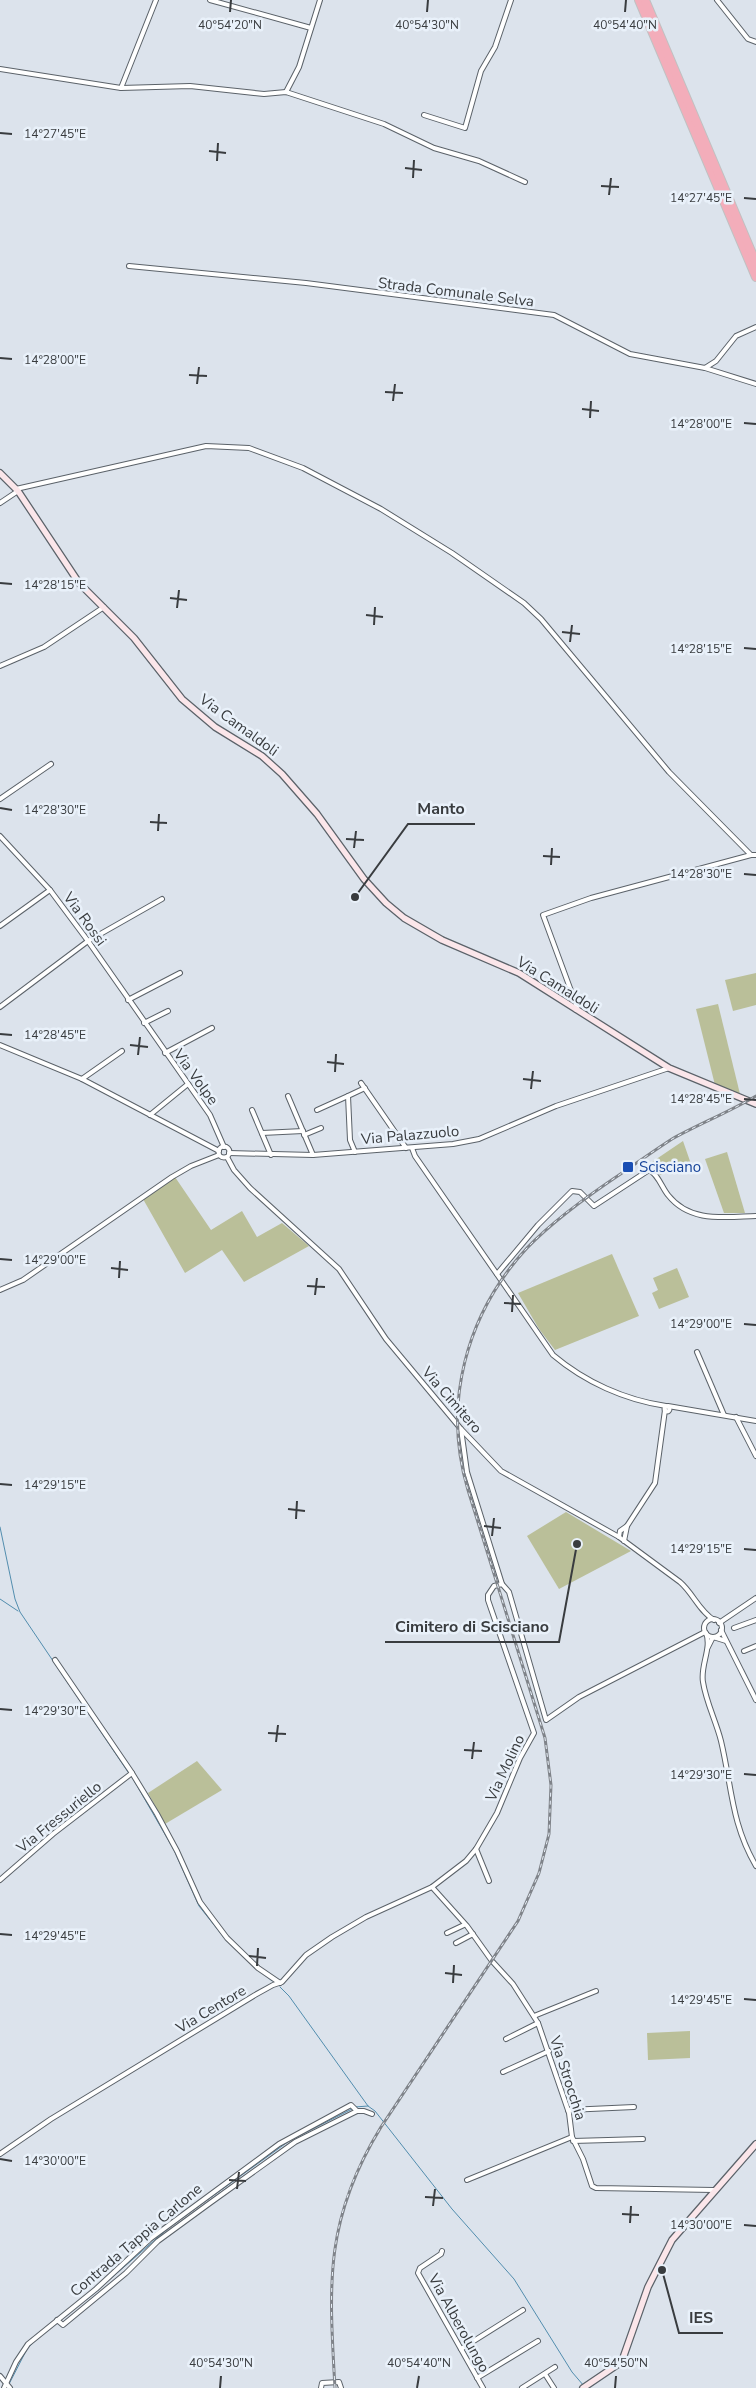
<svg xmlns="http://www.w3.org/2000/svg" width="756" height="2388" font-family="'Nunito Sans',sans-serif">
	<rect width="100%" height="100%" fill="#dce3ec"/>
	<g fill="#babf99">
		<polygon points="756,973 756,1005 733,1011 725,980"/>
		<polygon points="718,1004 740,1094 715,1085 696,1009"/>
		<polygon points="683,1141 691,1164 660,1175 655,1167 649,1164"/>
		<polygon points="727,1152 745,1213 724,1213 705,1159"/>
		<polygon points="175,1177 211,1230 242,1211 257,1237 282,1223 309,1246 244,1282 222,1250 185,1273 143,1199"/>
		<polygon points="612,1254 639,1316 555,1350 539,1329 518,1293"/>
		<polygon points="677,1268 689,1297 659,1309 652,1293 658,1290 653,1278"/>
		<polygon points="566,1512 631,1551 559,1589 527,1536"/>
		<polygon points="197,1761 222,1790 165,1824 148,1793"/>
		<polygon points="690,2031 690,2058 648,2060 647,2033"/>
	</g>
	<g fill="none" stroke-linecap="round" stroke-linejoin="round">
		<g stroke="#528dae" stroke-width="1">
			<polyline points="0,1527 15,1599 20,1612 128,1772"/>
			<polyline points="0,1599 18,1611"/>
			<polyline points="132,1777 174,1850 199,1906 226,1940 252,1964"/>
			<polyline points="263,1973 272,1981"/>
			<polyline points="280,1987 289,1996 368,2106 375,2111 452,2209 514,2279 572,2372 584,2386"/>
			<polyline points="355,2107 368,2106"/>
			<polyline points="86,2300 171,2226 289,2141 352,2109"/>
			<polyline points="7,2388 27,2349 38,2338"/>
		</g>
		<defs>
			<g id="street">
				<polyline points="210,0 311,28"/>
				<polyline points="717,0 748,39 756,42"/>
				<polyline points="0,69 121,88 190,86 264,94 286,92 384,124 434,148 479,161 525,182"/>
				<polyline points="121,88 156,0"/>
				<polyline points="286,92 299,67 320,0"/>
				<polyline points="424,115 465,128 481,71 495,47 511,0"/>
				<polyline points="129,266 306,283 554,315 630,354 705,368 716,361 736,336 756,327"/>
				<polyline points="705,368 756,384"/>
				<polyline points="16,489 206,446 249,448 303,468 381,509 452,553 524,603 541,619 669,772 751,855 756,855"/>
				<polyline points="0,503 18,491"/>
				<polyline points="0,666 44,647 104,607"/>
				<polyline points="0,799 51,764"/>
				<polyline points="0,836 50,890 88,941 210,1115 224,1147"/>
				<polyline points="0,926 50,890"/>
				<polyline points="128,1000 180,973"/>
				<polyline points="0,1007 88,941 162,899"/>
				<polyline points="576,1010 577,1007 543,915 591,898 751,855"/>
				<polyline points="144,1023 168,1011"/>
				<polyline points="0,1045 82,1079 219,1151"/>
				<polyline points="165,1053 212,1028"/>
				<polyline points="82,1079 122,1051"/>
				<polyline points="361,1083 406,1148"/>
				<polyline points="288,1096 313,1155"/>
				<polyline points="252,1110 271,1155"/>
				<polyline points="317,1110 348,1096"/>
				<polyline points="150,1115 188,1084"/>
				<polyline points="262,1133 303,1131"/>
				<polyline points="304,1135 321,1128"/>
				<circle cx="224" cy="1152" r="5.5"/>
				<path d="M412,1148L415,1156L553,1355C585,1382 625,1400 666,1406"/>
				<polyline points="355,1152 350,1140 348,1096 365,1088"/>
				<polyline points="229,1153 313,1155 453,1144 479,1139 556,1106 669,1068"/>
				<path d="M227,1157L234,1170L250,1188L339,1269L386,1339L461,1429L501,1471L619,1537L680,1582C693,1593 699,1611 714,1620"/>
				<path d="M497,1274L538,1225L572,1191L580,1192L594,1206L649,1170C658,1174 662,1188 668,1195C690,1223 724,1217 756,1216"/>
				<polyline points="0,1290 23,1280 172,1177 191,1166 219,1155"/>
				<polyline points="697,1352 724,1415"/>
				<polyline points="668,1406 756,1421"/>
				<circle cx="667" cy="1409" r="2.5"/>
				<polyline points="736,1417 756,1456"/>
				<polyline points="461,1429 467,1472 502,1584"/>
				<polyline points="619,1537 620,1531 627,1526 655,1483 665,1410"/>
				<polyline points="624,1541 627,1526"/>
				<circle cx="713" cy="1628" r="9"/>
				<polyline points="719,1623 756,1598"/>
				<polyline points="734,1628 756,1620"/>
				<polyline points="721,1630 756,1700"/>
				<path d="M706,1633C712,1648 700,1666 703,1682C706,1702 716,1721 721,1741C732,1787 731,1823 756,1866"/>
				<polyline points="708,1647 713,1637 726,1641"/>
				<polyline points="744,1651 756,1646"/>
				<polyline points="55,1660 132,1773 157,1814 177,1851 200,1902 227,1938 258,1968 280,1983"/>
				<polyline points="476,1849 489,1881"/>
				<polyline points="0,1880 53,1834 132,1773"/>
				<polyline points="432,1887 467,1926 492,1961 513,1984 538,2023 569,2113 572,2137 583,2159 592,2186 596,2188 714,2190"/>
				<polyline points="447,1933 464,1925"/>
				<polyline points="456,1943 473,1934"/>
				<polyline points="534,2016 596,1991"/>
				<polyline points="506,2039 538,2023"/>
				<polyline points="503,2072 549,2051"/>
				<polyline points="568,2110 634,2107"/>
				<polyline points="573,2141 643,2139"/>
				<polyline points="0,2154 51,2119 255,1995 273,1985 282,1982 306,1955 332,1937 366,1917 432,1887 466,1861 476,1849 497,1813 520,1758 534,1733 488,1600 488,1595 494,1586 502,1584 509,1592 546,1720 579,1697 705,1632"/>
				<polyline points="467,2180 572,2137"/>
				<polyline points="442,2251 441,2254 420,2268 418,2273 483,2388"/>
				<polyline points="57,2320 63,2325 126,2273 158,2241 210,2203 295,2142 357,2111 364,2111 372,2114"/>
				<polyline points="461,2349 523,2310"/>
				<polyline points="545,2374 554,2388"/>
				<polyline points="0,2376 10,2388"/>
				<polyline points="477,2378 538,2341"/>
				<polyline points="4,2388 16,2362 28,2344 96,2289 150,2239 279,2144 351,2105 357,2111"/>
				<polyline points="321,2388 322,2383 339,2382 341,2388"/>
				<polyline points="522,2388 555,2367"/>
			</g>
			<g id="secondary">
				<polyline points="0,473 18,491 79,583 134,638 182,699 215,727 262,756 282,774 317,814 364,879 386,903 404,918 442,940 519,973 669,1068 756,1104"/>
				<polyline points="583,2388 617,2365 623,2358 648,2287 672,2240 756,2144"/>
			</g>
			<g id="highway">
				<polyline points="639,0 756,277"/>
				<polyline points="645,0 756,263"/>
			</g>
		</defs>
		<use href="#street" stroke="#5b6269" stroke-width="6"/>
		<use href="#secondary" stroke="#5b6269" stroke-width="8"/>
		<use href="#highway" stroke="#c0c1c2" stroke-width="10"/>
		<use href="#street" stroke="#fff" stroke-width="4"/>
		<use href="#secondary" stroke="#fbe6ea" stroke-width="5.5"/>
		<use href="#highway" stroke="#f3adba" stroke-width="8"/>
		<defs>
			<path id="rail" d="M335,2388C329,2284 324,2220 381,2127L518,1921L539,1873L549,1834L551,1785L545,1738L468,1490C442,1404 466,1314 527,1248C555,1219 589,1195 622,1173C638,1162 655,1150 672,1139C699,1124 729,1112 756,1096"/>
		</defs>
		<use href="#rail" stroke="#7f8389" stroke-width="3"/>
		<use href="#rail" stroke="#e9f1fa" stroke-width="1" stroke-dasharray="4" stroke-linecap="butt"/>
	</g>
	<path fill="none" stroke="#393c3f" stroke-width="2" d="M230,12L231,0M427,12L428,0M625,12L626,0M0,133L12,134M209,151L226,153M217,161L218,143M405,168L422,170M413,178L414,160M601,186L619,187M609,195L611,178M744,198L756,199M0,358L12,359M189,375L207,376M197,384L199,367M385,392L403,393M393,401L395,384M582,409L599,411M590,418L591,401M744,423L756,424M0,583L12,584M170,598L187,600M177,608L179,590M366,615L383,617M374,625L375,607M562,632L580,634M570,642L572,625M744,648L756,649M0,808L12,810M150,822L167,823M158,831L159,814M346,839L364,840M354,848L356,831M543,856L560,857M551,865L552,848M744,874L756,875M0,1034L12,1035M130,1045L148,1047M138,1055L140,1037M327,1062L344,1064M335,1072L336,1054M523,1079L541,1081M531,1089L533,1071M744,1099L756,1100M0,1259L12,1260M111,1268L128,1270M119,1278L120,1261M307,1286L325,1287M315,1295L317,1278M504,1303L521,1304M512,1312L513,1295M744,1324L756,1325M0,1484L12,1485M288,1509L305,1511M296,1519L297,1501M484,1526L501,1528M492,1536L494,1518M744,1549L756,1550M0,1709L12,1710M268,1733L286,1734M276,1742L278,1725M464,1750L482,1751M472,1759L474,1742M744,1774L756,1775M0,1934L12,1935M249,1956L266,1958M257,1966L258,1948M445,1973L462,1975M453,1983L454,1965M744,1999L756,2000M0,2159L12,2161M229,2180L246,2181M237,2189L239,2172M425,2197L443,2198M433,2206L435,2189M622,2214L639,2215M630,2223L631,2206M744,2225L756,2226M220,2388L221,2376M417,2388L419,2376M615,2388L616,2376"/>
	<rect fill="#1a4fb4" stroke="#e9f1fa" stroke-width="2" x="622" y="1161" width="12" height="12" rx="2.5"/>
	<g text-anchor="middle" dominant-baseline="central" stroke-width="5" stroke-linejoin="round" paint-order="stroke">
		<g font-size="15" fill="#393c3f" stroke="#e9f1fa">
			<text transform="translate(456 292) rotate(7)">Strada Comunale Selva</text>
			<text transform="translate(239 725) rotate(36)">Via Camaldoli</text>
			<text transform="translate(85 919) rotate(54)">Via Rossi</text>
			<text transform="translate(558 985) rotate(32)">Via Camaldoli</text>
			<text transform="translate(196 1077) rotate(54)">Via Volpe</text>
			<text transform="translate(410 1135) rotate(-5)">Via Palazzuolo</text>
			<text transform="translate(452 1400) rotate(49)">Via Cimitero</text>
			<text transform="translate(505 1768) rotate(-65)">Via Molino</text>
			<text transform="translate(59 1817) rotate(-39)">Via Fressuriello</text>
			<text transform="translate(211 2009) rotate(-31)">Via Centore</text>
			<text transform="translate(568 2078) rotate(72)">Via Strocchia</text>
			<text transform="translate(136 2240) rotate(-40)">Contrada Tappia Carlone</text>
			<text transform="translate(459 2323) rotate(61)">Via Alberolungo</text>
		</g>
		<g font-size="15" fill="#164399" stroke="#e9f1fa" text-anchor="start">
			<text x="639" y="1167">Scisciano</text>
		</g>
	</g>
	<g font-size="12" text-anchor="middle" fill="#393c3f" stroke="#e9f1fa" stroke-width="5" stroke-linejoin="round" paint-order="stroke">
		<text x="230" y="29">40°54'20"N</text>
		<text x="427" y="29">40°54'30"N</text>
		<text x="625" y="29">40°54'40"N</text>
		<text x="55" y="138">14°27'45"E</text>
		<text x="701" y="202">14°27'45"E</text>
		<text x="55" y="364">14°28'00"E</text>
		<text x="701" y="428">14°28'00"E</text>
		<text x="55" y="589">14°28'15"E</text>
		<text x="701" y="653">14°28'15"E</text>
		<text x="55" y="814">14°28'30"E</text>
		<text x="701" y="878">14°28'30"E</text>
		<text x="55" y="1039">14°28'45"E</text>
		<text x="701" y="1103">14°28'45"E</text>
		<text x="55" y="1264">14°29'00"E</text>
		<text x="701" y="1328">14°29'00"E</text>
		<text x="55" y="1489">14°29'15"E</text>
		<text x="701" y="1553">14°29'15"E</text>
		<text x="55" y="1715">14°29'30"E</text>
		<text x="701" y="1779">14°29'30"E</text>
		<text x="55" y="1940">14°29'45"E</text>
		<text x="701" y="2004">14°29'45"E</text>
		<text x="55" y="2165">14°30'00"E</text>
		<text x="701" y="2229">14°30'00"E</text>
		<text x="221" y="2367">40°54'30"N</text>
		<text x="419" y="2367">40°54'40"N</text>
		<text x="616" y="2367">40°54'50"N</text>
	</g>
	<path fill="none" stroke="#393c3f" stroke-width="2" d="M355 897L408 824H475M577 1544L559 1642H385M662 2270L679 2333H723"/>
	<g fill="#393c3f" stroke="#e9f1fa" stroke-width="2">
		<circle cx="355" cy="897" r="5"/>
		<circle cx="577" cy="1544" r="5"/>
		<circle cx="662" cy="2270" r="5"/>
	</g>
	<g font-size="16" text-anchor="middle" font-weight="bold" fill="#393c3f" stroke="#e9f1fa" stroke-width="5" stroke-linejoin="round" paint-order="stroke">
		<text x="441" y="814">Manto</text>
		<text x="472" y="1632">Cimitero di Scisciano</text>
		<text x="701" y="2323">IES</text>
	</g>
</svg>
